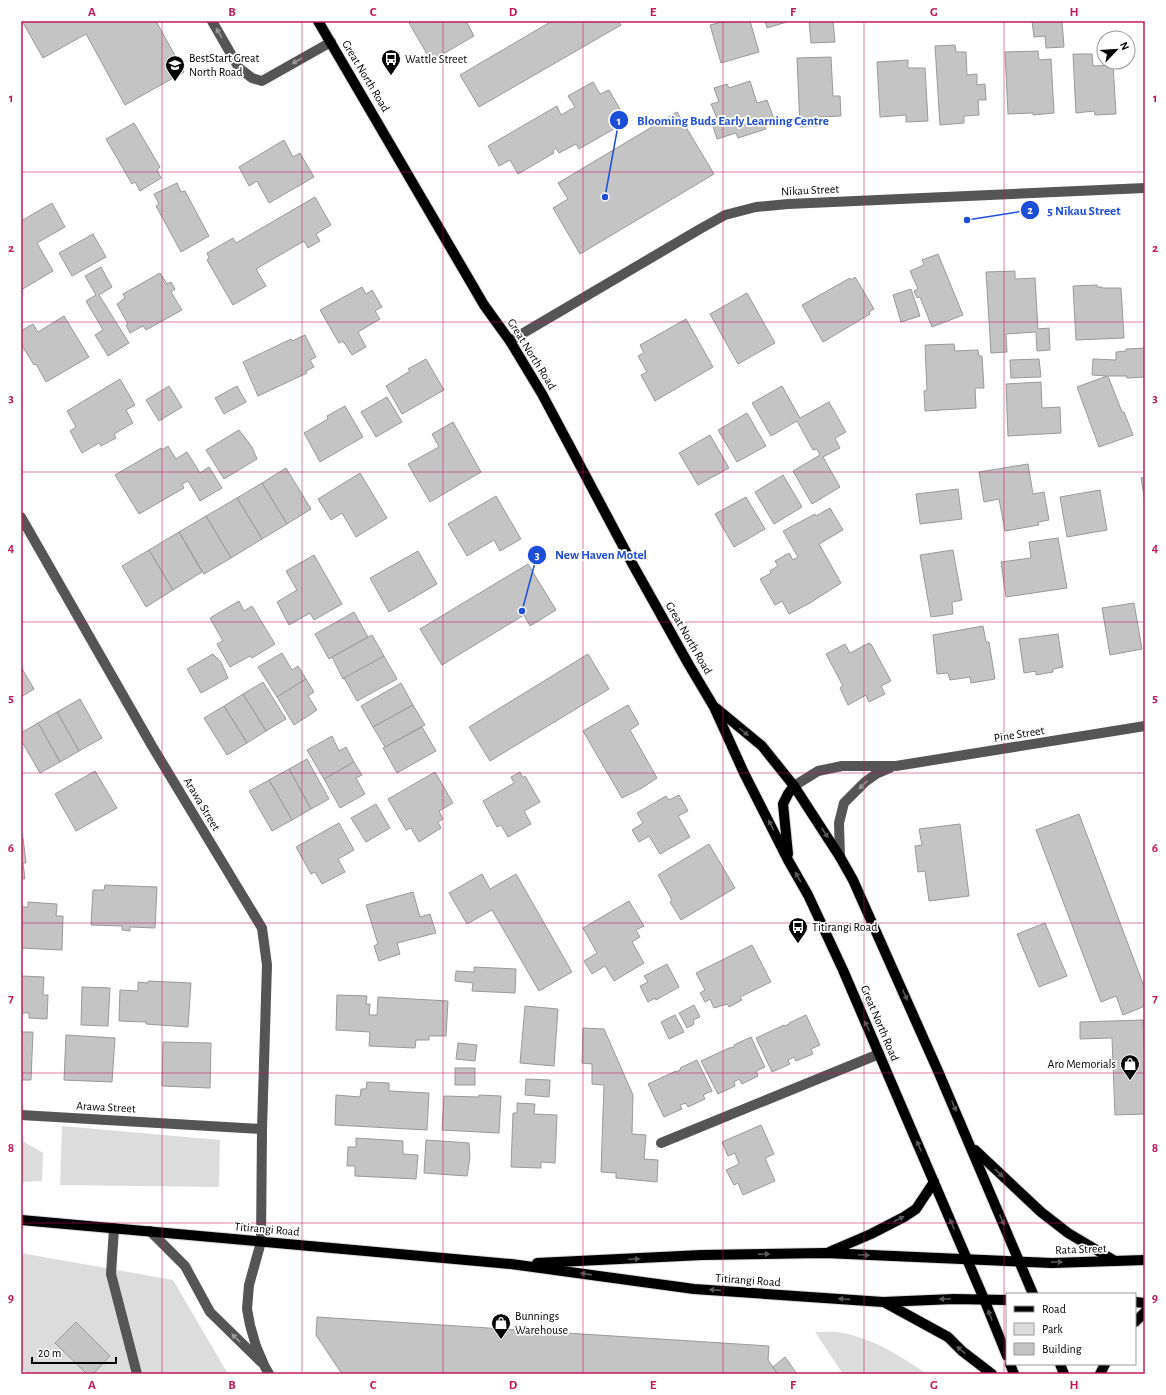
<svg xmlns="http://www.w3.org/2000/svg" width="1166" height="1395" font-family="'Alegreya Sans',sans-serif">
	<rect width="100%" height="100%" fill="#fff"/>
	<g fill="#dcdcdc">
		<polygon points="62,1126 220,1140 219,1187 60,1185"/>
		<polygon points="21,1140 43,1153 42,1181 21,1182"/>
		<polygon points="21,1253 173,1280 228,1374 27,1374 21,1367"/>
		<path d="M815,1332C824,1332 834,1331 843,1333C874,1339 900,1356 927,1374H843Z"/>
	</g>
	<g fill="#c4c4c4" stroke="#999">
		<polygon points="22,21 156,21 184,72 125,105 86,34 43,58"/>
		<polygon points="408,21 466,21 474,36 431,61"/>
		<polygon points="552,21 618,21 621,25 479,107 460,75"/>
		<polygon points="726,21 750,21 759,52 721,63 710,25"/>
		<polygon points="765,21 790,21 767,28"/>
		<polygon points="809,21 833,21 835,42 811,43"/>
		<polygon points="1032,21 1062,21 1064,47 1046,48 1045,36 1034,37"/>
		<polygon points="955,45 956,52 966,52 967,75 977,74 977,85 985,84 986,100 978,100 979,115 964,116 964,123 940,125 935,46"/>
		<polygon points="1038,51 1039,60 1051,59 1054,113 1033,115 1033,113 1008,114 1005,52"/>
		<polygon points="1073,54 1092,54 1093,66 1113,65 1116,114 1095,115 1094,111 1076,113"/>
		<polygon points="831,57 833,96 840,96 841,116 820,117 820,126 800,127 797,58"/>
		<polygon points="908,60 908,68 925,68 928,121 906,122 906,115 880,117 877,62"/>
		<polygon points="750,81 757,103 767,100 774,119 763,123 766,129 738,138 736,133 717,139 711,120 717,118 711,104 719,102 714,88 727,84 729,88"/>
		<polygon points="593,82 600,94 609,90 621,111 613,116 619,126 579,149 576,144 559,153 556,148 553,151 554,153 518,174 510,160 499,166 488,146 557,106 561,115 575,107 568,96"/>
		<polygon points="677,112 714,174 580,254 553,208 568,199 558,183"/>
		<polygon points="134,123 160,167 157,170 161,178 140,191 135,182 132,184 106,139"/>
		<polygon points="284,140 293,157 300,153 314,177 269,203 257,181 249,186 239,167"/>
		<polygon points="177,183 181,192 185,191 209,236 181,252 156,206 159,204 154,194"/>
		<polygon points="315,197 331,225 316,234 320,241 308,248 304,241 256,269 266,286 233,305 207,260 209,258 207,253 233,238 236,243"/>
		<polygon points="52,203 65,227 37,243 53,271 21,290 21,221"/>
		<polygon points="93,234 106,257 72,276 59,253"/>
		<polygon points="938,254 963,315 932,327 920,297 917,298 914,291 918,289 910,271 924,265 922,260"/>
		<polygon points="101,267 112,287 99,295 129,343 108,356 95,335 103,330 86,301 96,295 85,276"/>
		<polygon points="1015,271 1015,279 1035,278 1038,329 1049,328 1050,350 1037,351 1036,332 1006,334 1007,352 991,353 986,272"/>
		<polygon points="160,273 167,284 171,282 175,289 171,292 182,310 146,330 143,326 130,333 126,325 128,324 117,304 125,298 123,294"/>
		<polygon points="855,277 874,309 869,312 870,314 823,342 802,305 850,278 851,280"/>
		<polygon points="1097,285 1097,287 1102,287 1102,288 1121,288 1124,338 1076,340 1073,286"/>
		<polygon points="362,287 366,294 372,290 382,307 375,311 380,319 358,332 366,347 352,355 343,341 339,343 320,310"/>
		<polygon points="911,289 920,316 901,322 893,295"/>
		<polygon points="747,293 775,343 738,364 710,314"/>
		<polygon points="64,316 89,357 46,382 36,364 34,365 21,344 21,331 33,324 38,332"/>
		<polygon points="686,319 713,367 655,401 641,375 647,372 638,356 644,353 640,345"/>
		<polygon points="305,335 316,357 310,360 314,367 306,371 307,373 258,396 243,362 291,339 292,341"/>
		<polygon points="954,344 955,351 978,350 979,356 982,356 984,388 975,388 976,408 925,411 924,391 927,390 925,345"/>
		<polygon points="1145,348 1145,377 1127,378 1127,376 1108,376 1122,412 1124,412 1133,435 1099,447 1077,387 1107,376 1092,375 1093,359 1116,360 1116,352 1126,351 1126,349"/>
		<polygon points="426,359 444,390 402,414 386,386 410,371 408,369"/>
		<polygon points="1039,359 1041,377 1011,378 1010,360"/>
		<polygon points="120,379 135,405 126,410 133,423 114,434 116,438 101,446 99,443 82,453 70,431 76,427 67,411"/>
		<polygon points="1041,382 1042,408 1060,407 1061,433 1008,436 1006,384"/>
		<polygon points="169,386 182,407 159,421 146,400"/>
		<polygon points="237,386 246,402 224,414 215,398"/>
		<polygon points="782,386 800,418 829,402 846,432 835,438 840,448 823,457 840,487 812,504 793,471 820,455 817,449 813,450 797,421 771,436 752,403"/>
		<polygon points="387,397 402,422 376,437 361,412"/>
		<polygon points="345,406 363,437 320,462 304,433 328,419 327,416"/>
		<polygon points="747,413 766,446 737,462 718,430"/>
		<polygon points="453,422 481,472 430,502 408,464 439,447 432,434"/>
		<polygon points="239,430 252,447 257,459 224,479 206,450"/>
		<polygon points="710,435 729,468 698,485 679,453"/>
		<polygon points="168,446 176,459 187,452 200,473 209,467 222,488 200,501 188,481 182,484 184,488 139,514 115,475 161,448 162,450"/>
		<polygon points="1028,464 1033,494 1044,492 1049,520 1038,522 1039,525 1005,531 999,499 984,502 979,472"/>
		<polygon points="286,468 311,509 287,524 262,483"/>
		<polygon points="360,473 387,518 356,537 342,513 331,520 318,499"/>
		<polygon points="783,475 802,507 774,524 755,492"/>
		<polygon points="1145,477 1145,501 1141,478"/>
		<polygon points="262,483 287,524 262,539 237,498"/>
		<polygon points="958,489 962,519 920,524 916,494"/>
		<polygon points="1100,490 1107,530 1067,537 1060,497"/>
		<polygon points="496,496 521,539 500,551 494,540 467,556 448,524"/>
		<polygon points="746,497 765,529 734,547 715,514"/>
		<polygon points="237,498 262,539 231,558 206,516"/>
		<polygon points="830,508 843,530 819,544 841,583 810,603 789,614 782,601 775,605 760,579 771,573 770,571 778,566 775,561 789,553 793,560 798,557 783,531 815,514 816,516"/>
		<polygon points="206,516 231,558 204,574 179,532"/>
		<polygon points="179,532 202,572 173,590 149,550"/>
		<polygon points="1058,538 1067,588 1006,597 1001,562 1031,558 1029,542"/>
		<polygon points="149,550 173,590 146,607 122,566"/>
		<polygon points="953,550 962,600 952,602 953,614 931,617 920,555"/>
		<polygon points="418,551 437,584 389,612 370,578"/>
		<polygon points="314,555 342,604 314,620 310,613 289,625 277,602 297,590 286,571"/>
		<polygon points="528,564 556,610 530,626 524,615 442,665 420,629"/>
		<polygon points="239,601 244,611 252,606 275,644 252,658 250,656 230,667 217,644 223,641 210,618"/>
		<polygon points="1134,603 1142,649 1110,655 1102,608"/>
		<polygon points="354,612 368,637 329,659 315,634"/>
		<polygon points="983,626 986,642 989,642 995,679 971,683 970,677 950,680 948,673 937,674 933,635"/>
		<polygon points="1058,634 1063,667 1053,669 1053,672 1036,675 1036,671 1024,673 1019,639"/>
		<polygon points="372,635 384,656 343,679 332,657"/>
		<polygon points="869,643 869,644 871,644 891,681 881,686 885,694 869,702 866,695 848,705 840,688 843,686 826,654 845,644 850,653"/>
		<polygon points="282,653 292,670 298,666 306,679 277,697 258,667"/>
		<polygon points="213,654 221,662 228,678 201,693 187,669"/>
		<polygon points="588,654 609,689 490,761 469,727"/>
		<polygon points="384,656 397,679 357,701 344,678"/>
		<polygon points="21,667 34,689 21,697"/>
		<polygon points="306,679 314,692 308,696 317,710 294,725 277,697"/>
		<polygon points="263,682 286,719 266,731 243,694"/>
		<polygon points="401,683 413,705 373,727 361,706"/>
		<polygon points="243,694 266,731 247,743 224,706"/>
		<polygon points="80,699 102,738 79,751 57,712"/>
		<polygon points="413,705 425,725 385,747 373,727"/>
		<polygon points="628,705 639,724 630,730 657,778 642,788 622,798 583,731"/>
		<polygon points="224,706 247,743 227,755 204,718"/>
		<polygon points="57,712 79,751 60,762 38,723"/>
		<polygon points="38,723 60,762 40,773 21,740 21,733"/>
		<polygon points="422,727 436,751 397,773 383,748"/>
		<polygon points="332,736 339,751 346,747 354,762 324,779 307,750"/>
		<polygon points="307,759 329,799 311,809 289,769"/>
		<polygon points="354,762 362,775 356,778 365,794 340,808 324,779"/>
		<polygon points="289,769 311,809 292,820 269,780"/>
		<polygon points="95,771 117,808 76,831 55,794"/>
		<polygon points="435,772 453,803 439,811 443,819 438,822 441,828 419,842 411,828 406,830 388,799"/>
		<polygon points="520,772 523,778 525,776 540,802 524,811 531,824 508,837 501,825 497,827 483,801 514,783 511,777"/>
		<polygon points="269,780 292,820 272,831 249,791"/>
		<polygon points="679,795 688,811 678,816 690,837 660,854 649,836 639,842 632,830 643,823 637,813 666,796 669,800"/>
		<polygon points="376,804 390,828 366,842 351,818"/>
		<polygon points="1079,814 1145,989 1145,1006 1123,1015 1116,996 1101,1002 1036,830"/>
		<polygon points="339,823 354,850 338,859 345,872 322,884 315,872 311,874 296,847"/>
		<polygon points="960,824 969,896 929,901 925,871 918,872 915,846 922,845 919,829"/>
		<polygon points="21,838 23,838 26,863 23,863 25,879 21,879"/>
		<polygon points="709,844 735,888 681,920 670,902 672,900 658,875"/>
		<polygon points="482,874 490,889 516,874 572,972 539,991 492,910 467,924 449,893"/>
		<polygon points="105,885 157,887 155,928 130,927 130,931 122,930 122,926 91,925 93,890 104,890"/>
		<polygon points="413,892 420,917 430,914 436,933 397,943 400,954 379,961 374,946 378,944 366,905"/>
		<polygon points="629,901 644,926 636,930 640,937 632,942 644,963 614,981 605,966 592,974 584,961 597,953 583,928"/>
		<polygon points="28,902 57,904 56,916 63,916 62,950 21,948 21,907 28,907"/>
		<polygon points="1045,923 1067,976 1039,987 1017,934"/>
		<polygon points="752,945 771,982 740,997 742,1000 729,1007 727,1004 714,1008 710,999 705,1002 700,993 705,990 696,973"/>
		<polygon points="667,964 679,987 656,1000 655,998 648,1002 640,986 648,982 644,976"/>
		<polygon points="474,967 516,969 515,993 472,991 473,983 455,981 456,971 474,972"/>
		<polygon points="21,976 44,977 43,995 48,995 47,1019 29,1018 29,1013 21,1013"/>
		<polygon points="148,981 191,983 188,1027 146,1024 146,1022 119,1021 120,990 138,991 138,982 148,983"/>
		<polygon points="82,987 110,988 108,1026 81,1025"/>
		<polygon points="337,995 367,996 366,1004 370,1004 369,1015 377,1015 378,997 448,1001 446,1036 429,1036 429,1040 416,1040 415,1048 369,1046 370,1032 336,1030"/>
		<polygon points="694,1005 700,1017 693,1020 694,1024 687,1028 679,1013"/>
		<polygon points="525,1006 558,1009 554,1066 520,1063"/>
		<polygon points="675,1015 684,1032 669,1039 661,1022"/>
		<polygon points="806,1015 820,1045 811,1049 813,1054 796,1061 794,1057 788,1060 790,1064 772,1072 756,1038 784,1025 785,1026 789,1024 789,1023"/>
		<polygon points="1143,1020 1145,1065 1145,1114 1115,1115 1112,1038 1080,1039 1080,1022"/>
		<polygon points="1143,1020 1145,1020 1145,1065"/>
		<polygon points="583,1028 604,1029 633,1095 632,1134 646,1135 644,1159 658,1160 657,1182 616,1178 616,1173 601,1172 604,1085 592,1084 592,1064 582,1063"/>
		<polygon points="21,1032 33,1032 31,1080 21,1080"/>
		<polygon points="66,1035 115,1038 112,1082 64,1080"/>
		<polygon points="751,1037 765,1067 756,1071 758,1076 742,1084 739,1079 734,1082 735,1086 718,1094 701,1061 729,1048 730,1048 734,1047 734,1045"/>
		<polygon points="163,1042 211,1043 210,1088 162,1086"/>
		<polygon points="458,1043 477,1045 475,1061 456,1059"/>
		<polygon points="697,1060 712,1091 703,1095 705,1099 688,1107 686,1103 680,1105 682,1109 664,1117 648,1084 676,1071 676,1072 681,1069 680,1068"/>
		<rect x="455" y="1068" width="20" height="17"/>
		<polygon points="526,1079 550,1080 549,1097 525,1095"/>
		<polygon points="367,1082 389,1083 389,1091 429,1093 427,1130 335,1125 336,1095 360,1097 361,1089 366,1089"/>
		<polygon points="479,1095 501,1096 499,1133 442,1130 444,1096 479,1097"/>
		<polygon points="517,1103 535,1104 534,1114 557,1115 555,1163 541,1162 541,1168 511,1167 513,1113 517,1113"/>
		<polygon points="761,1125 774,1154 765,1158 775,1181 743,1195 738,1183 734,1185 726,1170 739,1164 735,1153 728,1156 722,1142"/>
		<polygon points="356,1138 403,1141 403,1154 418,1155 416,1179 355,1176 355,1166 347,1166 348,1147 356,1147"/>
		<polygon points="426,1140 469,1143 470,1158 467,1176 424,1173"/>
		<polygon points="317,1317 769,1346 768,1360 778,1374 342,1374 316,1335"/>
		<polygon points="76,1322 110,1356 93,1374 87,1374 55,1343"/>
		<polygon points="785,1357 797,1374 778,1374 773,1367"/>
	</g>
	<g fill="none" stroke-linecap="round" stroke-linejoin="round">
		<defs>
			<g id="major">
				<polyline points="318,21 484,305 510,341 542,394 633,565 689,665 714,707 744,773 788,860 808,895 843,970 984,1299 1007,1356"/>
				<polyline points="716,708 762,746 794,786 840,857 853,880 938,1071 1033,1294"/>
				<polyline points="788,854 783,804 788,794 794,786"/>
				<polyline points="975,1150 1041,1212 1068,1233 1115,1261"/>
				<polyline points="21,1220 511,1264 694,1289 883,1302 954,1299 1007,1300"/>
				<polyline points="829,1252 871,1234 904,1217 916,1209 934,1182"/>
				<polyline points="537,1263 702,1255 825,1253 1052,1263 1145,1260"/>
				<polyline points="884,1302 948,1337 962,1351 992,1374"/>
				<polyline points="1135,1302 1145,1303"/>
				<polyline points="1135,1322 1145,1312"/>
				<polyline points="1010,1364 1014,1374"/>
				<polyline points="1060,1364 1064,1374"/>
				<polyline points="1100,1374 1105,1364"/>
			</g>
		</defs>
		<use href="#major" stroke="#dbdbdb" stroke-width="12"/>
		<g stroke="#555" stroke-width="10">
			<polyline points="212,21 239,68 252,78 262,81 331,42"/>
			<polyline points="510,341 700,229 725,215 756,207 788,204 1145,188"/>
			<polyline points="21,517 152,746 262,928 267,965 262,1129 261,1242 249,1285 247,1309 250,1325 256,1346 264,1365 269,1374"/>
			<polyline points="794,786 818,771 842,766 896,766 1145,726"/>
			<polyline points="840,857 839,823 844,803 865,782 876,774 890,768"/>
			<polyline points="21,1115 262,1129"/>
			<polyline points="661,1143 879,1054"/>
			<polyline points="114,1228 111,1274 137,1374"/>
			<polyline points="150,1231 185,1266 210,1312 261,1362"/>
		</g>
		<use href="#major" stroke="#000" stroke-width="10"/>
	</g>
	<defs><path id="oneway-solid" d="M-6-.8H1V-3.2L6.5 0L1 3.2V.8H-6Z"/></defs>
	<g fill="#999">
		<use href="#oneway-solid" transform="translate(219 33) rotate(-120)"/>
		<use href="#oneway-solid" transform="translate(297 61) rotate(150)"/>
		<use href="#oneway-solid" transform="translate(863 785) rotate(136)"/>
		<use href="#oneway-solid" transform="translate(236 1338) rotate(-135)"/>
	</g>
	<g fill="#595959">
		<use href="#oneway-solid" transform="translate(744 732) rotate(39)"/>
		<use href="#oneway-solid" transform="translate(771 825) rotate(-117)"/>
		<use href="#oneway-solid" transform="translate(825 833) rotate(57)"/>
		<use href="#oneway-solid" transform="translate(798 877) rotate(-120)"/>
		<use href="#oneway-solid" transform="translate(905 995) rotate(66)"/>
		<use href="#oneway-solid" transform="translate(867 1026) rotate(-114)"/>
		<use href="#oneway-solid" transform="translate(954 1106) rotate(67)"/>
		<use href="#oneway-solid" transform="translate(919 1146) rotate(-113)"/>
		<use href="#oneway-solid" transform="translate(999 1173) rotate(43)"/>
		<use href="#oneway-solid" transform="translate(899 1219) rotate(-28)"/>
		<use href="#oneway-solid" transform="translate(1002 1220) rotate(66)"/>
		<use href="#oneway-solid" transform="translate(952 1224) rotate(-113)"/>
		<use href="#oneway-solid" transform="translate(764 1254) rotate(-1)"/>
		<use href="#oneway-solid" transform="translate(864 1255) rotate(2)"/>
		<use href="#oneway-solid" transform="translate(634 1259) rotate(-3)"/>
		<use href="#oneway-solid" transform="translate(1057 1262) rotate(-1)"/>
		<use href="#oneway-solid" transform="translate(586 1274) rotate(-172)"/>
		<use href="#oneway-solid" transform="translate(715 1290) rotate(-176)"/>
		<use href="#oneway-solid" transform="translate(844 1299) rotate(-176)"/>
		<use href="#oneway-solid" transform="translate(945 1299) rotate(178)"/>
		<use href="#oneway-solid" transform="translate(990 1315) rotate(-111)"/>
		<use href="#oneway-solid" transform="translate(961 1350) rotate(-139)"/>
	</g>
	<path fill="none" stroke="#c2185b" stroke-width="1" stroke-opacity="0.55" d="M162,21V1374M302,21V1374M443,21V1374M583,21V1374M723,21V1374M864,21V1374M1004,21V1374M21,172H1145M21,322H1145M21,472H1145M21,622H1145M21,773H1145M21,923H1145M21,1073H1145M21,1223H1145"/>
	<defs>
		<symbol id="bus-pin" viewBox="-11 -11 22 30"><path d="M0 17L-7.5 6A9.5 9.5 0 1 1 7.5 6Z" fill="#000" stroke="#fff"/><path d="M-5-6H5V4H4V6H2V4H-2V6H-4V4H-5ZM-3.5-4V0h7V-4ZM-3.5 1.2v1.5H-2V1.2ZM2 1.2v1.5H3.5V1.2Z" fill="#fff"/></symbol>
		<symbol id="school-pin" viewBox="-11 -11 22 30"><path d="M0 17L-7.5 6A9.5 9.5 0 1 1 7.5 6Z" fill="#000" stroke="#fff"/><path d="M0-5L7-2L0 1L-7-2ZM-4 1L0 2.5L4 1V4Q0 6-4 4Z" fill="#fff"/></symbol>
		<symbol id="shop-pin" viewBox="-11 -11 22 30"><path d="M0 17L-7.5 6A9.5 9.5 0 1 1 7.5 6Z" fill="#000" stroke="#fff"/><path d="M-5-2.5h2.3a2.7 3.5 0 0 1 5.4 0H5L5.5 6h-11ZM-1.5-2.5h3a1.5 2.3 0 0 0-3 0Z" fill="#fff"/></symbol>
	</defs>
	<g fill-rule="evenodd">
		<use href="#bus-pin" x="380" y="48" width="22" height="30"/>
		<use href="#school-pin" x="164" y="54" width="22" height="30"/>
		<use href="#bus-pin" x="787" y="916" width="22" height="30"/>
		<use href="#shop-pin" x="1119" y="1053" width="22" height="30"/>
		<use href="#shop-pin" x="490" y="1312" width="22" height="30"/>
	</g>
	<g text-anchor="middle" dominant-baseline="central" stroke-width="3.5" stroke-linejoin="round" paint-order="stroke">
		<g font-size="12" fill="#000" stroke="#fff" text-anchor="start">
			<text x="189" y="58">BestStart Great<tspan x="189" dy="14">North Road</tspan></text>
			<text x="405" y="59">Wattle Street</text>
			<text x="812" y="927">Titirangi Road</text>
			<text x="1116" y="1064" text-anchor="end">Aro Memorials</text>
			<text x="515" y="1316">Bunnings<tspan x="515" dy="14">Warehouse</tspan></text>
		</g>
		<g font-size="12" fill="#000" stroke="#fff">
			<text transform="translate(366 76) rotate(59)">Great North Road</text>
			<text transform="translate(810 190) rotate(-3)">Nīkau Street</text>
			<text transform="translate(532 354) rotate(58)">Great North Road</text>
			<text transform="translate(689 638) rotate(60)">Great North Road</text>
			<text transform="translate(1019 734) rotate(-9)">Pine Street</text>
			<text transform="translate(202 804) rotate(59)">Arawa Street</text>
			<text transform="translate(880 1023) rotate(67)">Great North Road</text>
			<text transform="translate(106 1107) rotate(3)">Arawa Street</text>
			<text transform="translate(267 1229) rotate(5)">Titirangi Road</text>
			<text transform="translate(1081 1249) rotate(-2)">Rata Street</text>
			<text transform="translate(748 1280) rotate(4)">Titirangi Road</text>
		</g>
	</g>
	<path fill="none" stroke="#1d4ed8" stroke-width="1.5" d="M605 197L619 120M967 220L1030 210M522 611L537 555"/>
	<g fill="#1d4ed8" stroke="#fff" stroke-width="1.5">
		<circle cx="605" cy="197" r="4"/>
		<circle cx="967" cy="220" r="4"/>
		<circle cx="522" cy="611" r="4"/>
		<circle cx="619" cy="120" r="10"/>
		<circle cx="1030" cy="210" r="10"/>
		<circle cx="537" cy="555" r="10"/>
	</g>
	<g font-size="12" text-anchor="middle" font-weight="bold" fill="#fff">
		<text x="619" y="125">1</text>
		<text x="1030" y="214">2</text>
		<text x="537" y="559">3</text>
	</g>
	<g font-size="13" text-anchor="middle" font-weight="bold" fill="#1d4ed8" stroke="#fff" stroke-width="3.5" stroke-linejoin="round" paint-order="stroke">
		<text x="733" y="125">Blooming Buds Early Learning Centre</text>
		<text x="1084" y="215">5 Nīkau Street</text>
		<text x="601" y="559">New Haven Motel</text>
	</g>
	<rect width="1166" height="1395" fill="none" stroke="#ffffff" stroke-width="44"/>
	<rect x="1006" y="1293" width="130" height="72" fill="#ffffff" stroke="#999999"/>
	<rect x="1014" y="1306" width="20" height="6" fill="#000000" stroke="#999999"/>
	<text x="1042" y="1313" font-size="12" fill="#000000">Road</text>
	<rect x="1014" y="1323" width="20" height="12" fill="#dcdcdc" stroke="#999999"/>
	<text x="1042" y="1333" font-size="12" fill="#000000">Park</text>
	<rect x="1014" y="1343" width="20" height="12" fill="#c4c4c4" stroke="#999999"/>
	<text x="1042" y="1353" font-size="12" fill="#000000">Building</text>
	<g transform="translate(1116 50) rotate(65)"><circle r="19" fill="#ffffff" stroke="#999999"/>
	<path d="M0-3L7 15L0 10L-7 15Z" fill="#000000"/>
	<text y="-6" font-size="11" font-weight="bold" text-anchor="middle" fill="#000000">N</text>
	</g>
	<path d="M32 1357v6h84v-6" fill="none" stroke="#000000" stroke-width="2"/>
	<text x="38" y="1357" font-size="12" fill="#000000" stroke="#ffffff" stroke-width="3" paint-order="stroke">20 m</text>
	<rect x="22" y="22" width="1122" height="1351" fill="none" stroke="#c2185b" stroke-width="1.5"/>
	<g font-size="13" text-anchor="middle" font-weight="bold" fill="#c2185b">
		<text x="92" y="16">A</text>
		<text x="232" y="16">B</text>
		<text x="373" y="16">C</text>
		<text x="513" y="16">D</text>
		<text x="653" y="16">E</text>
		<text x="793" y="16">F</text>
		<text x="934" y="16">G</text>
		<text x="1074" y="16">H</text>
		<text x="11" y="102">1</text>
		<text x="1155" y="102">1</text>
		<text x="11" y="252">2</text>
		<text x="1155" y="252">2</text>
		<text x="11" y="402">3</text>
		<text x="1155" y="402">3</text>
		<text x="11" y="552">4</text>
		<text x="1155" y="552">4</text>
		<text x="11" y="702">5</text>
		<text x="1155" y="702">5</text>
		<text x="11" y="852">6</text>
		<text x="1155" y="852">6</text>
		<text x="11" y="1002">7</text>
		<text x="1155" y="1002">7</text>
		<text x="11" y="1152">8</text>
		<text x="1155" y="1152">8</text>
		<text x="11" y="1302">9</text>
		<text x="1155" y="1302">9</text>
		<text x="92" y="1389">A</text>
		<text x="232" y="1389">B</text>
		<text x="373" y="1389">C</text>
		<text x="513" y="1389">D</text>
		<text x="653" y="1389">E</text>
		<text x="793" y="1389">F</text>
		<text x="934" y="1389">G</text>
		<text x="1074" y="1389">H</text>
	</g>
</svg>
